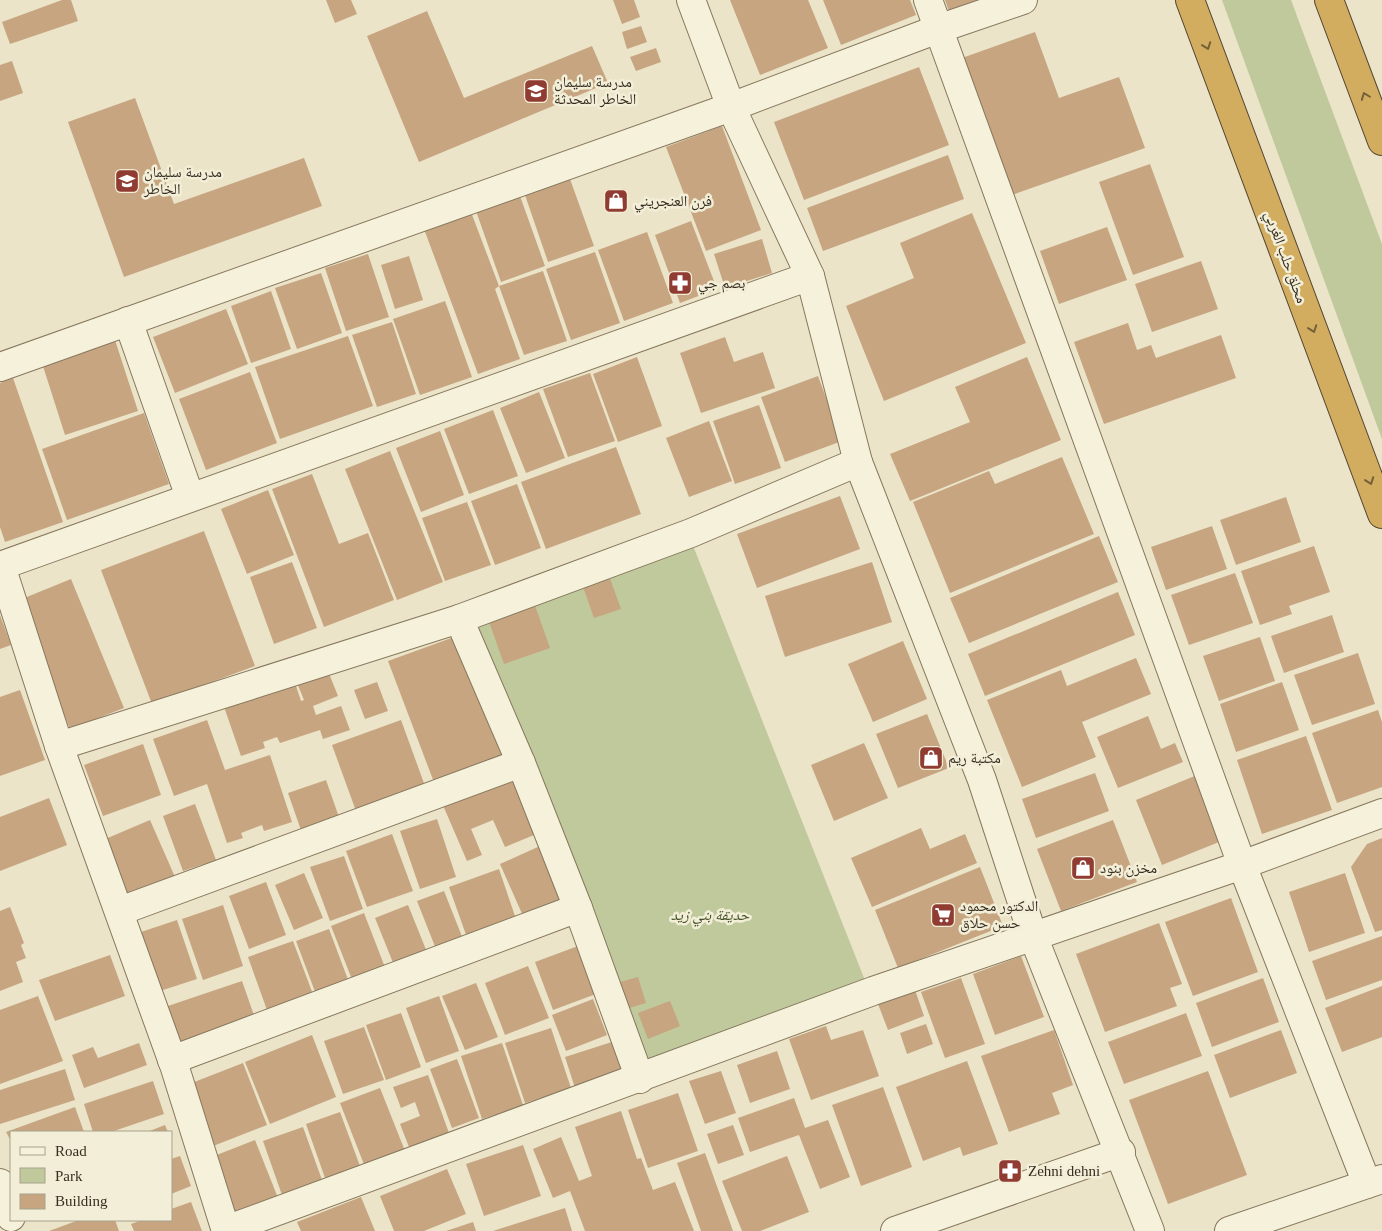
<svg xmlns="http://www.w3.org/2000/svg" width="1382" height="1231" font-family="'Times New Roman','Noto Naskh Arabic',serif">
	<rect width="100%" height="100%" fill="#ebe4c8"/>
	<g fill="#bfc99c">
		<polygon points="1222,0 1291,0 1382,244 1382,439"/>
		<polygon points="690,538 868,988 642,1074 463,623"/>
	</g>
	<g fill="#c6a580">
		<polygon points="62,0 71,0 78,21 10,44 2,22"/>
		<polygon points="326,0 351,0 357,14 335,23"/>
		<polygon points="613,0 634,0 640,17 622,24"/>
		<polygon points="730,0 808,0 828,48 760,75"/>
		<polygon points="823,0 910,0 916,15 841,45"/>
		<polygon points="945,0 986,0 950,14"/>
		<polygon points="427,11 464,98 592,46 608,83 419,162 367,36"/>
		<polygon points="641,26 647,42 627,49 622,32"/>
		<polygon points="1035,32 1059,98 1119,77 1145,148 1012,195 962,58"/>
		<polygon points="656,48 661,62 636,71 630,57"/>
		<polygon points="12,61 23,93 0,101 0,65"/>
		<polygon points="919,67 949,145 804,200 774,122"/>
		<polygon points="135,98 174,204 304,158 322,206 124,277 68,122"/>
		<polygon points="722,126 761,230 706,251 666,147"/>
		<polygon points="948,155 964,199 823,251 807,208"/>
		<polygon points="1150,164 1184,257 1133,275 1099,182"/>
		<polygon points="570,179 594,246 548,262 525,195"/>
		<polygon points="520,196 545,266 501,282 476,211"/>
		<polygon points="471,212 499,286 495,289 520,359 478,374 424,229"/>
		<polygon points="972,213 1026,343 884,401 846,306 914,278 900,243"/>
		<polygon points="691,221 717,289 680,303 655,235"/>
		<polygon points="1107,227 1127,280 1059,304 1040,251"/>
		<polygon points="647,232 673,303 624,321 598,250"/>
		<polygon points="762,239 772,273 725,288 714,254"/>
		<polygon points="595,252 620,323 571,340 546,269"/>
		<polygon points="368,254 389,317 346,331 325,268"/>
		<polygon points="409,256 423,300 395,309 381,265"/>
		<polygon points="1201,261 1218,309 1152,332 1135,284"/>
		<polygon points="543,271 567,341 524,355 499,286"/>
		<polygon points="321,273 342,333 297,349 275,288"/>
		<polygon points="271,291 291,349 251,363 231,306"/>
		<polygon points="445,301 472,377 420,395 393,319"/>
		<polygon points="226,309 248,364 175,393 153,337"/>
		<polygon points="392,322 416,394 377,407 352,335"/>
		<polygon points="1128,323 1137,350 1151,345 1156,358 1221,335 1236,378 1104,424 1074,342"/>
		<polygon points="348,336 373,406 280,439 255,367"/>
		<polygon points="725,337 734,362 763,352 775,388 701,413 680,353"/>
		<polygon points="115,340 138,411 65,435 42,363"/>
		<polygon points="637,357 662,426 618,442 593,374"/>
		<polygon points="1027,357 1061,440 910,501 890,454 970,422 955,387"/>
		<polygon points="250,372 277,443 206,470 179,399"/>
		<polygon points="590,373 615,441 568,457 543,389"/>
		<polygon points="818,376 842,441 785,462 761,397"/>
		<polygon points="13,378 63,522 5,542 0,527 0,383"/>
		<polygon points="539,392 565,458 526,473 500,408"/>
		<polygon points="759,405 781,468 735,484 713,421"/>
		<polygon points="493,410 518,476 469,494 444,429"/>
		<polygon points="144,413 169,484 67,520 42,449"/>
		<polygon points="709,421 732,481 689,497 666,438"/>
		<polygon points="440,431 464,495 421,512 396,448"/>
		<polygon points="616,447 641,514 546,549 521,482"/>
		<polygon points="390,451 443,582 397,600 345,469"/>
		<polygon points="1062,457 1094,534 950,593 913,502 989,471 995,484"/>
		<polygon points="312,474 339,544 368,533 394,600 324,627 272,489"/>
		<polygon points="517,484 541,548 495,565 471,501"/>
		<polygon points="268,490 294,555 247,574 221,509"/>
		<polygon points="840,496 860,549 757,588 737,534"/>
		<polygon points="1286,497 1301,542 1236,565 1220,520"/>
		<polygon points="467,502 491,565 445,581 422,518"/>
		<polygon points="1212,526 1227,569 1166,590 1151,547"/>
		<polygon points="204,531 255,666 152,704 101,570"/>
		<polygon points="1099,536 1118,582 969,643 950,598"/>
		<polygon points="1314,546 1330,592 1289,606 1292,614 1260,625 1241,571"/>
		<polygon points="292,562 317,628 274,644 250,577"/>
		<polygon points="872,562 892,622 785,657 765,596"/>
		<polygon points="608,573 621,609 594,618 581,581"/>
		<polygon points="1235,573 1253,623 1189,645 1171,595"/>
		<polygon points="71,579 124,708 70,729 17,601"/>
		<polygon points="1118,592 1135,635 985,696 968,654"/>
		<polygon points="533,600 550,648 504,664 487,616"/>
		<polygon points="0,615 11,645 0,649"/>
		<polygon points="1332,615 1344,652 1284,673 1271,636"/>
		<polygon points="465,633 511,756 435,785 388,661"/>
		<polygon points="1260,637 1275,681 1219,701 1203,656"/>
		<polygon points="903,641 927,699 873,722 848,664"/>
		<polygon points="1358,653 1375,704 1312,725 1294,675"/>
		<polygon points="1136,658 1151,694 1082,722 1096,757 1022,787 987,700 1061,670 1067,686"/>
		<polygon points="328,671 338,696 313,706 316,715 341,706 350,730 323,739 320,730 280,743 277,737 263,742 265,748 241,756 221,698 292,674 301,701 304,700 297,683"/>
		<polygon points="377,682 388,711 365,719 354,690"/>
		<polygon points="1282,682 1299,730 1236,752 1220,704"/>
		<polygon points="20,690 45,760 0,776 0,697"/>
		<polygon points="1378,710 1382,722 1382,787 1337,803 1312,733"/>
		<polygon points="927,714 949,768 898,788 876,734"/>
		<polygon points="1148,716 1161,749 1175,743 1183,762 1118,788 1097,737"/>
		<polygon points="207,720 225,770 270,755 292,822 264,831 262,825 241,833 243,838 227,843 207,784 174,796 153,739"/>
		<polygon points="401,720 425,786 356,811 332,745"/>
		<polygon points="1306,736 1332,810 1262,834 1237,760"/>
		<polygon points="864,743 888,798 834,821 811,765"/>
		<polygon points="143,744 161,795 103,816 84,765"/>
		<polygon points="524,772 546,830 505,847 493,820 471,829 482,855 467,861 442,803"/>
		<polygon points="1095,773 1109,811 1036,838 1022,799"/>
		<polygon points="1202,773 1229,838 1162,865 1136,800"/>
		<polygon points="326,780 340,820 302,833 288,793"/>
		<polygon points="49,798 67,845 0,871 0,817"/>
		<polygon points="195,804 216,860 183,871 163,816"/>
		<polygon points="437,819 456,877 420,889 400,831"/>
		<polygon points="150,820 175,877 128,897 103,840"/>
		<polygon points="1113,820 1137,882 1061,911 1037,849"/>
		<polygon points="921,828 930,849 965,834 977,863 872,907 851,858"/>
		<polygon points="392,834 413,891 367,907 346,851"/>
		<polygon points="1382,838 1382,930 1375,932 1351,867 1367,844"/>
		<polygon points="540,846 567,908 527,925 500,864"/>
		<polygon points="344,856 363,909 330,921 310,867"/>
		<polygon points="980,867 1003,926 898,968 875,910"/>
		<polygon points="499,869 519,928 470,946 449,887"/>
		<polygon points="304,873 323,918 294,930 275,885"/>
		<polygon points="1345,873 1365,933 1309,952 1289,892"/>
		<polygon points="266,882 286,935 249,949 229,896"/>
		<polygon points="444,891 463,939 436,949 417,901"/>
		<polygon points="1231,898 1258,972 1193,996 1165,922"/>
		<polygon points="223,905 243,966 203,980 182,919"/>
		<polygon points="408,905 429,957 396,970 375,918"/>
		<polygon points="10,907 24,943 21,945 26,958 16,962 23,982 0,991 0,911"/>
		<polygon points="364,913 386,970 353,982 331,926"/>
		<polygon points="177,920 197,979 160,991 141,932"/>
		<polygon points="1159,923 1182,984 1170,988 1177,1006 1105,1032 1076,954"/>
		<polygon points="329,929 350,985 317,997 296,941"/>
		<polygon points="1382,936 1382,980 1326,1000 1312,961"/>
		<polygon points="293,941 314,997 268,1013 248,957"/>
		<polygon points="578,946 596,994 553,1010 535,962"/>
		<polygon points="110,955 125,996 55,1021 39,980"/>
		<polygon points="1021,956 1044,1017 995,1035 973,974"/>
		<polygon points="528,966 549,1018 505,1035 485,983"/>
		<polygon points="638,977 646,1003 629,1008 620,982"/>
		<polygon points="961,978 985,1044 945,1058 921,992"/>
		<polygon points="1263,978 1279,1022 1212,1047 1196,1003"/>
		<polygon points="242,981 256,1021 178,1047 165,1007"/>
		<polygon points="476,983 498,1037 465,1050 442,996"/>
		<polygon points="1382,986 1382,1037 1342,1052 1325,1008"/>
		<polygon points="915,990 924,1016 888,1030 878,1004"/>
		<polygon points="38,996 63,1061 0,1084 0,1010"/>
		<polygon points="439,996 459,1051 426,1063 406,1008"/>
		<polygon points="593,999 607,1035 566,1051 552,1015"/>
		<polygon points="670,1001 680,1026 648,1039 638,1013"/>
		<polygon points="401,1013 421,1067 386,1080 366,1025"/>
		<polygon points="1186,1013 1202,1056 1124,1084 1108,1042"/>
		<polygon points="926,1024 933,1044 907,1054 900,1033"/>
		<polygon points="826,1026 831,1040 863,1030 879,1076 811,1100 789,1039"/>
		<polygon points="364,1027 384,1080 343,1094 324,1041"/>
		<polygon points="551,1028 571,1088 525,1103 505,1043"/>
		<polygon points="1054,1030 1073,1085 1052,1093 1060,1114 1009,1132 981,1056"/>
		<polygon points="1281,1030 1297,1073 1230,1098 1214,1055"/>
		<polygon points="312,1035 336,1097 270,1124 245,1062"/>
		<polygon points="615,1041 625,1071 575,1088 565,1057"/>
		<polygon points="139,1043 147,1065 84,1088 72,1055 93,1047 98,1058"/>
		<polygon points="502,1043 523,1105 482,1119 461,1056"/>
		<polygon points="777,1051 790,1089 750,1103 737,1065"/>
		<polygon points="457,1059 479,1118 452,1128 430,1069"/>
		<polygon points="967,1061 998,1144 963,1156 960,1147 923,1161 896,1087"/>
		<polygon points="243,1063 267,1125 208,1148 184,1086"/>
		<polygon points="65,1069 75,1100 0,1124 0,1090"/>
		<polygon points="721,1071 736,1113 705,1124 689,1081"/>
		<polygon points="1208,1071 1247,1175 1168,1204 1129,1100"/>
		<polygon points="428,1075 449,1133 409,1147 400,1124 420,1116 415,1102 401,1108 393,1087"/>
		<polygon points="153,1081 164,1114 111,1132 93,1132 84,1104"/>
		<polygon points="883,1087 912,1167 861,1186 832,1105"/>
		<polygon points="380,1088 405,1151 365,1167 340,1103"/>
		<polygon points="678,1093 698,1151 648,1168 628,1110"/>
		<polygon points="794,1098 805,1128 828,1120 850,1177 820,1189 799,1135 750,1152 738,1118"/>
		<polygon points="75,1107 84,1132 11,1132 11,1141 6,1132"/>
		<polygon points="621,1111 637,1159 641,1158 653,1190 675,1182 694,1231 585,1231 570,1191 553,1198 533,1149 561,1137 579,1181 592,1176 575,1127"/>
		<polygon points="340,1112 360,1166 325,1178 306,1124"/>
		<polygon points="165,1125 168,1132 147,1132"/>
		<polygon points="733,1125 744,1155 718,1164 707,1134"/>
		<polygon points="303,1127 322,1180 282,1195 263,1141"/>
		<polygon points="255,1140 278,1198 231,1216 209,1158"/>
		<polygon points="523,1145 541,1196 484,1216 466,1164"/>
		<polygon points="705,1153 733,1231 701,1231 677,1163"/>
		<polygon points="180,1156 191,1186 171,1194 171,1159"/>
		<polygon points="787,1156 809,1212 760,1231 742,1231 722,1181"/>
		<polygon points="447,1169 466,1214 424,1231 394,1231 380,1196"/>
		<polygon points="361,1197 375,1231 301,1231 297,1222"/>
		<polygon points="191,1202 202,1231 134,1231 131,1224 142,1220 171,1220 171,1209"/>
		<polygon points="565,1208 572,1231 493,1231"/>
		<polygon points="79,1220 115,1220 119,1231 49,1231"/>
		<polygon points="473,1222 476,1231 446,1231"/>
	</g>
	<g fill="none" stroke-linecap="round" stroke-linejoin="round">
		<defs>
			<g id="street">
				<polyline points="691,0 731,107 810,276 858,462 982,780 1033,936 1150,1231"/>
				<polyline points="928,0 1242,865 1367,1184"/>
				<polyline points="128,321 190,497"/>
				<polyline points="0,367 731,107 938,29 1023,0"/>
				<polyline points="0,566 810,276"/>
				<polyline points="1,566 59,746 175,1068 226,1231"/>
				<polyline points="59,746 459,619"/>
				<polyline points="120,911 521,763"/>
				<polyline points="172,1060 578,908"/>
				<polyline points="640,1079 578,908 521,763 459,619 691,533 858,462"/>
				<polyline points="0,1183 11,1217"/>
				<polyline points="226,1230 873,991 1242,865 1382,813"/>
				<polyline points="895,1231 1121,1152"/>
				<polyline points="1229,1231 1382,1179"/>
			</g>
			<g id="highway">
				<polyline points="1190,0 1382,514"/>
				<polyline points="1329,0 1382,141"/>
			</g>
		</defs>
		<use href="#street" stroke="#86775e" stroke-width="30"/>
		<use href="#highway" stroke="#544532" stroke-width="30"/>
		<use href="#street" stroke="#f6f1da" stroke-width="28"/>
		<use href="#highway" stroke="#d3ad5f" stroke-width="28"/>
	</g>
	<defs><path id="oneway-chevron" d="M-2-3.5L2.5 0L-2 3.5" fill="none" stroke-width="1.6" stroke-linecap="round" stroke-linejoin="round" transform="scale(1.25)"/></defs>
	<g stroke="#75613a">
		<use href="#oneway-chevron" transform="translate(1207 46) rotate(70)"/>
		<use href="#oneway-chevron" transform="translate(1365 96) rotate(-111)"/>
		<use href="#oneway-chevron" transform="translate(1313 329) rotate(70)"/>
		<use href="#oneway-chevron" transform="translate(1370 481) rotate(70)"/>
	</g>
	<defs>
		<symbol id="school-square" viewBox="-11 -11 22 22"><rect x="-9" y="-9" width="18" height="18" rx="4" fill="#903c32" stroke="#f3eed7"/><path d="M0-5L7-2L0 1L-7-2ZM-4 1L0 2.5L4 1V4Q0 6-4 4Z" fill="#fff"/></symbol>
		<symbol id="shop-square" viewBox="-11 -11 22 22"><rect x="-9" y="-9" width="18" height="18" rx="4" fill="#903c32" stroke="#f3eed7"/><path d="M-5-2.5h2.3a2.7 3.5 0 0 1 5.4 0H5L5.5 6h-11ZM-1.5-2.5h3a1.5 2.3 0 0 0-3 0Z" fill="#fff"/></symbol>
		<symbol id="pharmacy-square" viewBox="-11 -11 22 22"><rect x="-9" y="-9" width="18" height="18" rx="4" fill="#903c32" stroke="#f3eed7"/><path d="M-2-6h4v4h4v4h-4v4h-4v-4h-4v-4h4Z" fill="#fff"/></symbol>
		<symbol id="supermarket-square" viewBox="-11 -11 22 22"><rect x="-9" y="-9" width="18" height="18" rx="4" fill="#903c32" stroke="#f3eed7"/><path d="M-6-5.5h2.5l.6 2H6L4.5 2H-2.5L-4.4-4H-6ZM-1.5 3.2a1.3 1.3 0 1 0 .1 0ZM3 3.2a1.3 1.3 0 1 0 .1 0Z" fill="#fff"/></symbol>
	</defs>
	<g fill-rule="evenodd">
		<use href="#school-square" x="522" y="77" width="28" height="28"/>
		<use href="#school-square" x="113" y="167" width="28" height="28"/>
		<use href="#shop-square" x="602" y="187" width="28" height="28"/>
		<use href="#pharmacy-square" x="666" y="269" width="28" height="28"/>
		<use href="#shop-square" x="917" y="744" width="28" height="28"/>
		<use href="#shop-square" x="1069" y="854" width="28" height="28"/>
		<use href="#supermarket-square" x="929" y="901" width="28" height="28"/>
		<use href="#pharmacy-square" x="996" y="1157" width="28" height="28"/>
	</g>
	<g text-anchor="middle" dominant-baseline="central" stroke-width="5" stroke-linejoin="round" paint-order="stroke">
		<g font-size="15" fill="#372e21" stroke="#f3eed7" text-anchor="start">
			<text x="554" y="82">مدرسة سليمان<tspan x="554" dy="17">الخاطر المحدثة</tspan></text>
			<text x="144" y="172">مدرسة سليمان<tspan x="144" dy="17">الخاطر</tspan></text>
			<text x="634" y="201">فرن العنجريني</text>
			<text x="698" y="283">بصم جي</text>
			<text x="948" y="758">مكتبة ريم</text>
			<text x="1100" y="868">مخزن بنود</text>
			<text x="960" y="906">الدكتور محمود<tspan x="960" dy="17">حسن حلاق</tspan></text>
			<text x="1028" y="1171">Zehni dehni</text>
		</g>
		<g font-size="15" fill="#372e21" stroke="#f3eed7">
			<text transform="translate(1286 257) rotate(70)">محلق حلب الغربي</text>
		</g>
		<g font-size="15" font-style="italic" fill="#435229" stroke="#f3eed7">
			<text x="710" y="915">حديقة بني زيد</text>
		</g>
	</g>
	<rect x="10" y="1131" width="162" height="90" fill="#f3eed7" stroke="#a8a18e"/>
	<rect x="20" y="1147" width="25" height="8" fill="#f6f1da" stroke="#a8a18e"/>
	<text x="55" y="1156" font-size="15" fill="#372e21">Road</text>
	<rect x="20" y="1168" width="25" height="15" fill="#bfc99c" stroke="#a8a18e"/>
	<text x="55" y="1181" font-size="15" fill="#372e21">Park</text>
	<rect x="20" y="1194" width="25" height="15" fill="#c6a580" stroke="#a8a18e"/>
	<text x="55" y="1206" font-size="15" fill="#372e21">Building</text>
</svg>
